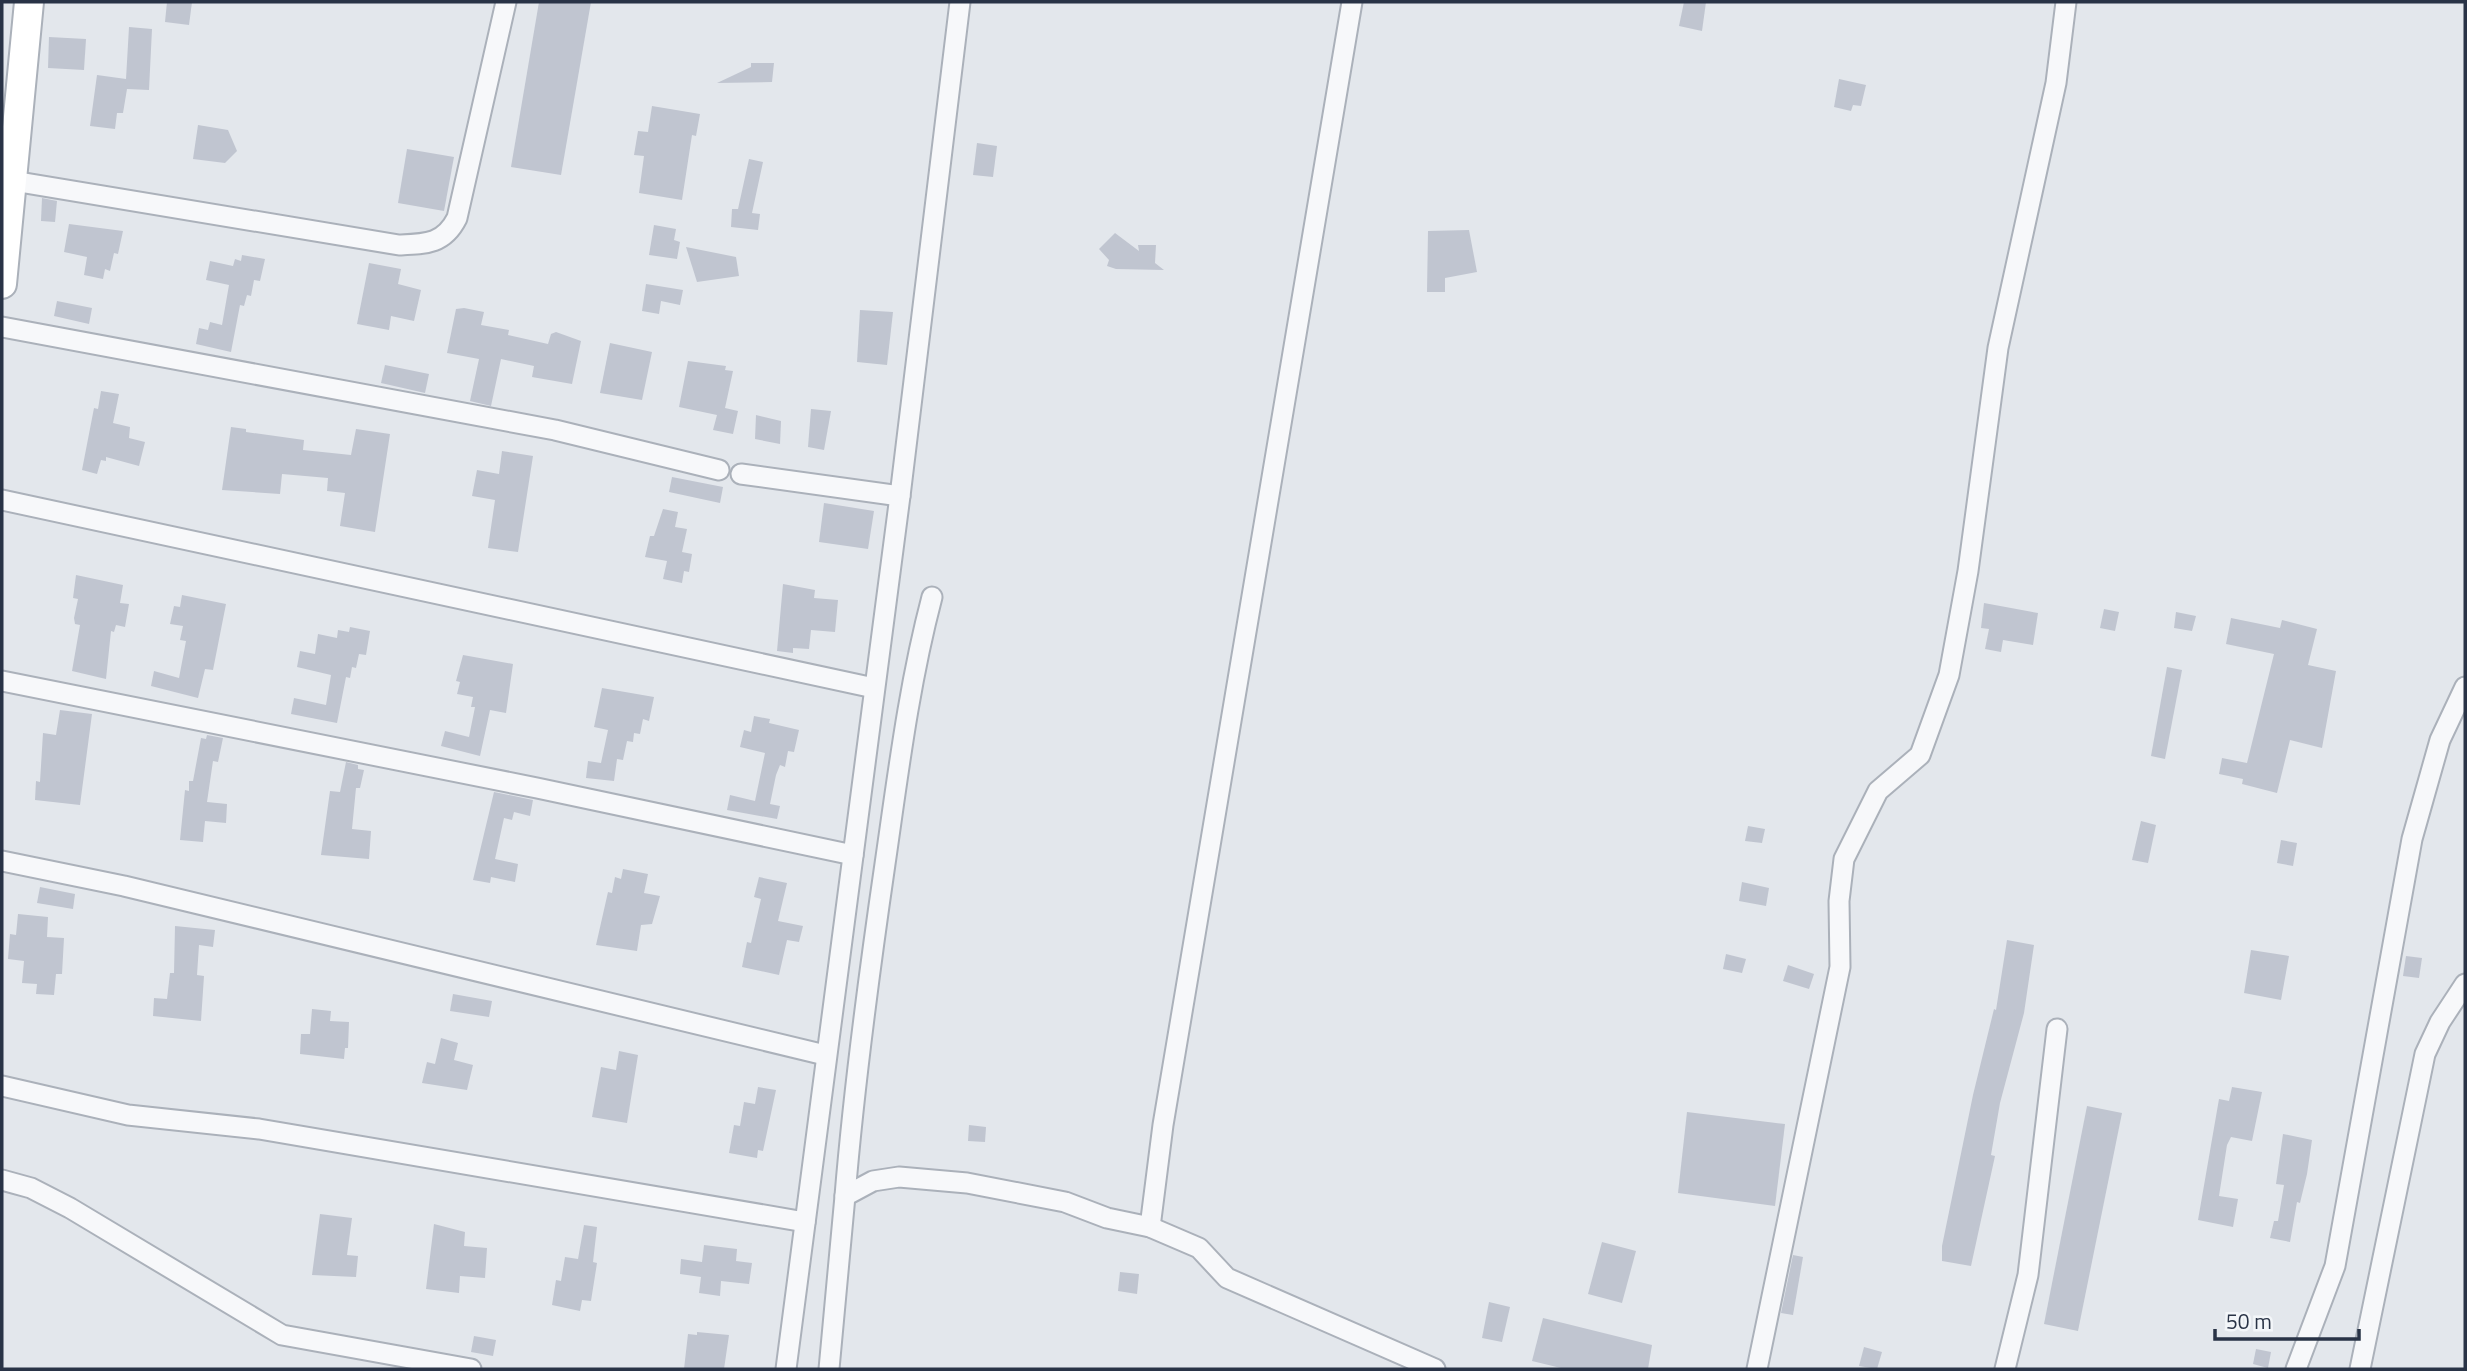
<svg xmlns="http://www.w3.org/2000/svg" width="2467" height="1371" font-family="'Titillium Web',sans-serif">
	<rect width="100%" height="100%" fill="#e3e7ec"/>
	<g fill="#c0c5d0">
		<polygon points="167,2 192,2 189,25 165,22"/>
		<polygon points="539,2 591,2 561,175 511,167"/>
		<polygon points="1684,2 1706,2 1702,31 1679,26"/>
		<polygon points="129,27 152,29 149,90 127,89 123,113 117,113 115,129 90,126 97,75 126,79"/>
		<polygon points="49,37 86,39 84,70 48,68"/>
		<polygon points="751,63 774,63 772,82 717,83 751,67"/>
		<polygon points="1839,79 1866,85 1861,106 1853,105 1851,111 1834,107"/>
		<polygon points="652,106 700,114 696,136 692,135 682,200 639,193 644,156 634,155 638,131 648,132"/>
		<polygon points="198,125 228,130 237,151 225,163 193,159"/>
		<polygon points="977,143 997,146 993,177 973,175"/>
		<polygon points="407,149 454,157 444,211 398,203"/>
		<polygon points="749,159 763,162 752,213 760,214 758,230 731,227 732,209 738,209"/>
		<polygon points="42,198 57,201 55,222 41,221"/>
		<polygon points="69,224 123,231 118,254 114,253 110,271 105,269 103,279 84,275 87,257 64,252"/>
		<polygon points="654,225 676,229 674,240 680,242 677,259 649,255"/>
		<polygon points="1469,230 1477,272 1445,278 1445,292 1427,292 1428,231"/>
		<polygon points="1115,233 1139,251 1138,245 1156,245 1155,263 1164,270 1116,269 1107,266 1109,260 1099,249"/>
		<polygon points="686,247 736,257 739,276 697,282"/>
		<polygon points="242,255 265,259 260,281 254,280 251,296 247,295 244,306 240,305 231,352 196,344 199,328 208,330 210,322 222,325 229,285 206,280 210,261 233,266 235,259 241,261"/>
		<polygon points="369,263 401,269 398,284 421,290 414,321 391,316 389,330 357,324"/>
		<polygon points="646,284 683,290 680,305 661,301 659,314 642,311"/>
		<polygon points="57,301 92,308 89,324 54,316"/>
		<polygon points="464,308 484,312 481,325 509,330 508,335 548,344 551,334 556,332 581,341 572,384 532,377 534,366 501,359 491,406 470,401 479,359 447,353 456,309"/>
		<polygon points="860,310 893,312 887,365 857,362"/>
		<polygon points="610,343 652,352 642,400 600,393"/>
		<polygon points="688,361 726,366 725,370 733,371 725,408 738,411 733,434 713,430 717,415 679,407"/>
		<polygon points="385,365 429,374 425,393 381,383"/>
		<polygon points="101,391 119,394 113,423 130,427 129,438 145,442 139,466 106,457 106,461 101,460 97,474 82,470 94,408 98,409"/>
		<polygon points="811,409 831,411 824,450 808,447"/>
		<polygon points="756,415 781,421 780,444 755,439"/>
		<polygon points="231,427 246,429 246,432 304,440 303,450 351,455 356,429 390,434 375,532 340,526 345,493 327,491 328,478 282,474 280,494 222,490"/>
		<polygon points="502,451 533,456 518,552 488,548 495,500 472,496 477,470 499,474"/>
		<polygon points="672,477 723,487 720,503 669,492"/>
		<polygon points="824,503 874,511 868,549 819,542"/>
		<polygon points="663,509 678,512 675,527 687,529 682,552 692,554 689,572 684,571 682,583 663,579 667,561 645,557 650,536 654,536"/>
		<polygon points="76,575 123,585 120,603 129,604 125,627 116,625 114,632 111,631 106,679 72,671 80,625 75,624 74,618 78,599 73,598"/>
		<polygon points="783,584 815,590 814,598 838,600 835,632 811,630 809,649 793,648 793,653 777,651"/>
		<polygon points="182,595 226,604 213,670 205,669 198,698 151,686 154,671 179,678 186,641 180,640 183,626 170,624 174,606 180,607"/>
		<polygon points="1984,603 2038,613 2033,645 2003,640 2001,652 1985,649 1989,629 1981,628"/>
		<polygon points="2104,609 2119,612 2115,631 2100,628"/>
		<polygon points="2176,612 2196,616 2192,631 2174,628"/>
		<polygon points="2231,618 2280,628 2282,620 2317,629 2308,665 2336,671 2322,748 2290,740 2277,793 2242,784 2243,779 2219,774 2222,758 2247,763 2274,654 2226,644"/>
		<polygon points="350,627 370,631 366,655 359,654 356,668 352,667 350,678 346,677 337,723 291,714 294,698 326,705 331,675 297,667 300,651 315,654 318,634 337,638 338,630 349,632"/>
		<polygon points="463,655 513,664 506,713 490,710 480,756 441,746 445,731 469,737 475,707 471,707 473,697 457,694 460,682 456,681"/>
		<polygon points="2167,667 2182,670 2165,759 2151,756"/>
		<polygon points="602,688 654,697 649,721 643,719 640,734 634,733 633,742 627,741 623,760 617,759 614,781 586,778 588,761 601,763 608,730 594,727"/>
		<polygon points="60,710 92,714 80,805 35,800 36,781 40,782 43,733 56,735"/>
		<polygon points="754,716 770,719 769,723 799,730 794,752 788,751 785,767 780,765 776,775 770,804 780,806 777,819 727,810 730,795 755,801 765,753 740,747 744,730 751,732"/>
		<polygon points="207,735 223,738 218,762 213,761 207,802 227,804 226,823 205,821 203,842 180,840 185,790 189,791 189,781 193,781 201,738 206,739"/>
		<polygon points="346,762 358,765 358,769 364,770 360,788 356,788 352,829 371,831 369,859 321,855 330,791 340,792"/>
		<polygon points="494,792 533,800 530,816 514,812 512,820 504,818 495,859 518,864 515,882 491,877 490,883 473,880"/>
		<polygon points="2141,821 2156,825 2148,863 2132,860"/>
		<polygon points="1748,826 1765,829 1762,843 1745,841"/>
		<polygon points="2281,840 2297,843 2293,866 2277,863"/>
		<polygon points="623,869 648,874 644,893 660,896 652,924 641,925 637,951 596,945 608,892 612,893 615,877 621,879"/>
		<polygon points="759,877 787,883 778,921 803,926 799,942 787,940 779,975 742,967 747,942 751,943 761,899 754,897"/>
		<polygon points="1742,882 1769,888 1766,906 1739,901"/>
		<polygon points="40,887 75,894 73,909 37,903"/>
		<polygon points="18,914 48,917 47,937 64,938 62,974 56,974 54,995 36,994 37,984 22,983 24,961 8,959 10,934 16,935"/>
		<polygon points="175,926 215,930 213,947 199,945 197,975 204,976 201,1021 153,1016 154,998 167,999 170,973 174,973"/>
		<polygon points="2007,940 2034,945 2024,1013 2000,1103 1991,1155 1995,1156 1971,1266 1942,1261 1942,1246 1973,1095 1994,1009 1996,1010"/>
		<polygon points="2251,950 2289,956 2281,1000 2244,993"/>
		<polygon points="1726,954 1746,959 1742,973 1723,969"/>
		<polygon points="2406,956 2422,958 2419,978 2403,976"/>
		<polygon points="1788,965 1814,974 1809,989 1783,981"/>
		<polygon points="453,994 492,1001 489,1017 450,1011"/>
		<polygon points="312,1009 331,1011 330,1021 349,1022 348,1048 345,1048 344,1059 300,1054 301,1034 310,1034"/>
		<polygon points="441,1038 458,1043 454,1060 473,1065 467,1090 422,1083 427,1062 435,1064"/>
		<polygon points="619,1051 638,1055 627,1123 592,1117 601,1067 616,1070"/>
		<polygon points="758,1087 776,1090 763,1151 758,1150 757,1158 729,1153 734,1125 740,1126 744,1102 755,1104"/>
		<polygon points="2232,1087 2262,1092 2252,1141 2231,1137 2227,1145 2219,1196 2238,1199 2233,1227 2198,1220 2219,1099 2229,1101"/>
		<polygon points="2087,1106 2122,1113 2078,1331 2044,1324"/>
		<polygon points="1687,1112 1785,1124 1775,1206 1678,1193"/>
		<polygon points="969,1125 986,1127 985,1142 968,1141"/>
		<polygon points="2283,1134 2312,1140 2307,1174 2300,1203 2297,1202 2290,1242 2270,1238 2274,1221 2278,1221 2284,1185 2276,1184"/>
		<polygon points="320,1214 352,1218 347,1255 358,1256 356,1277 312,1275"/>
		<polygon points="434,1224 465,1232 464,1246 487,1248 485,1278 460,1276 459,1293 426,1289"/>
		<polygon points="584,1225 597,1227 593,1262 597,1263 591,1301 582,1300 580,1311 552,1305 556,1280 561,1281 565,1257 578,1259"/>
		<polygon points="1602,1242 1636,1251 1622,1303 1588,1294"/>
		<polygon points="704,1245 737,1249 736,1261 752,1263 749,1284 721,1281 720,1296 699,1293 701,1277 680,1274 681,1259 702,1262"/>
		<polygon points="1793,1255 1803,1257 1793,1315 1781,1313"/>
		<polygon points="1120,1272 1139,1274 1137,1294 1118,1291"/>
		<polygon points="1489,1302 1510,1307 1502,1342 1482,1338"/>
		<polygon points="1543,1318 1652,1345 1648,1369 1565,1369 1532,1361"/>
		<polygon points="697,1332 729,1335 724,1369 684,1369 688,1334 697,1335"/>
		<polygon points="474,1336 496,1340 493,1356 471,1352"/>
		<polygon points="1864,1347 1882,1352 1877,1369 1859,1366"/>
		<polygon points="2256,1349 2271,1352 2268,1368 2253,1364"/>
	</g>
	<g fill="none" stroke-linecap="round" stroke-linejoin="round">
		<defs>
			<g id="street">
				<path d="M13,181L399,245C426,244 444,244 457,218L506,2"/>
				<polyline points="2,327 555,430 719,470"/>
				<polyline points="741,474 900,496"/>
				<polyline points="2,500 874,688"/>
				<polyline points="2,681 537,788 853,855"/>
				<polyline points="2,861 124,886 825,1055"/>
				<polyline points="2,1086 128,1115 259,1129 805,1222"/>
				<polyline points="2,1180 31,1188 70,1208 282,1335 471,1369"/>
				<path d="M845,1196C854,1085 869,974 885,864C898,774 909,684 932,597"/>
				<polyline points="1150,1227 1163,1125 1352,2"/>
				<polyline points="786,1369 900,496 960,2"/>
				<polyline points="829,1369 845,1196 873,1181 899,1177 967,1183 1065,1202 1107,1218 1150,1227 1199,1248 1227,1278 1435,1369"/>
				<polyline points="1757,1369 1840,967 1839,901 1844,859 1878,791 1920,755 1949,675 1968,571 1998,348 2056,83 2066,2"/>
				<polyline points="2005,1369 2028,1275 2057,1029"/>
				<polyline points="2296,1369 2335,1266 2412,839 2440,740 2465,687"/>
				<polyline points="2360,1369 2425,1054 2440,1022 2465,984"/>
			</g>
			<polyline id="secondary" points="2,284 29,2"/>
		</defs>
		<use href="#street" stroke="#abb1ba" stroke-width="23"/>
		<use href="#secondary" stroke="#abb1ba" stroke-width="32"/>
		<use href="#street" stroke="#f7f8fa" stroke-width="19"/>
		<use href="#secondary" stroke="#fff" stroke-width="28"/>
	</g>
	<rect width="2467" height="1371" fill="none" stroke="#293346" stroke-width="7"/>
	<path d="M2215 1329v10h144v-10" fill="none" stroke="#293346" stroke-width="3.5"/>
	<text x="2226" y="1329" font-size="21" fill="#293346" stroke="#f3f6f9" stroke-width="5" paint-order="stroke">50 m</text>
</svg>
